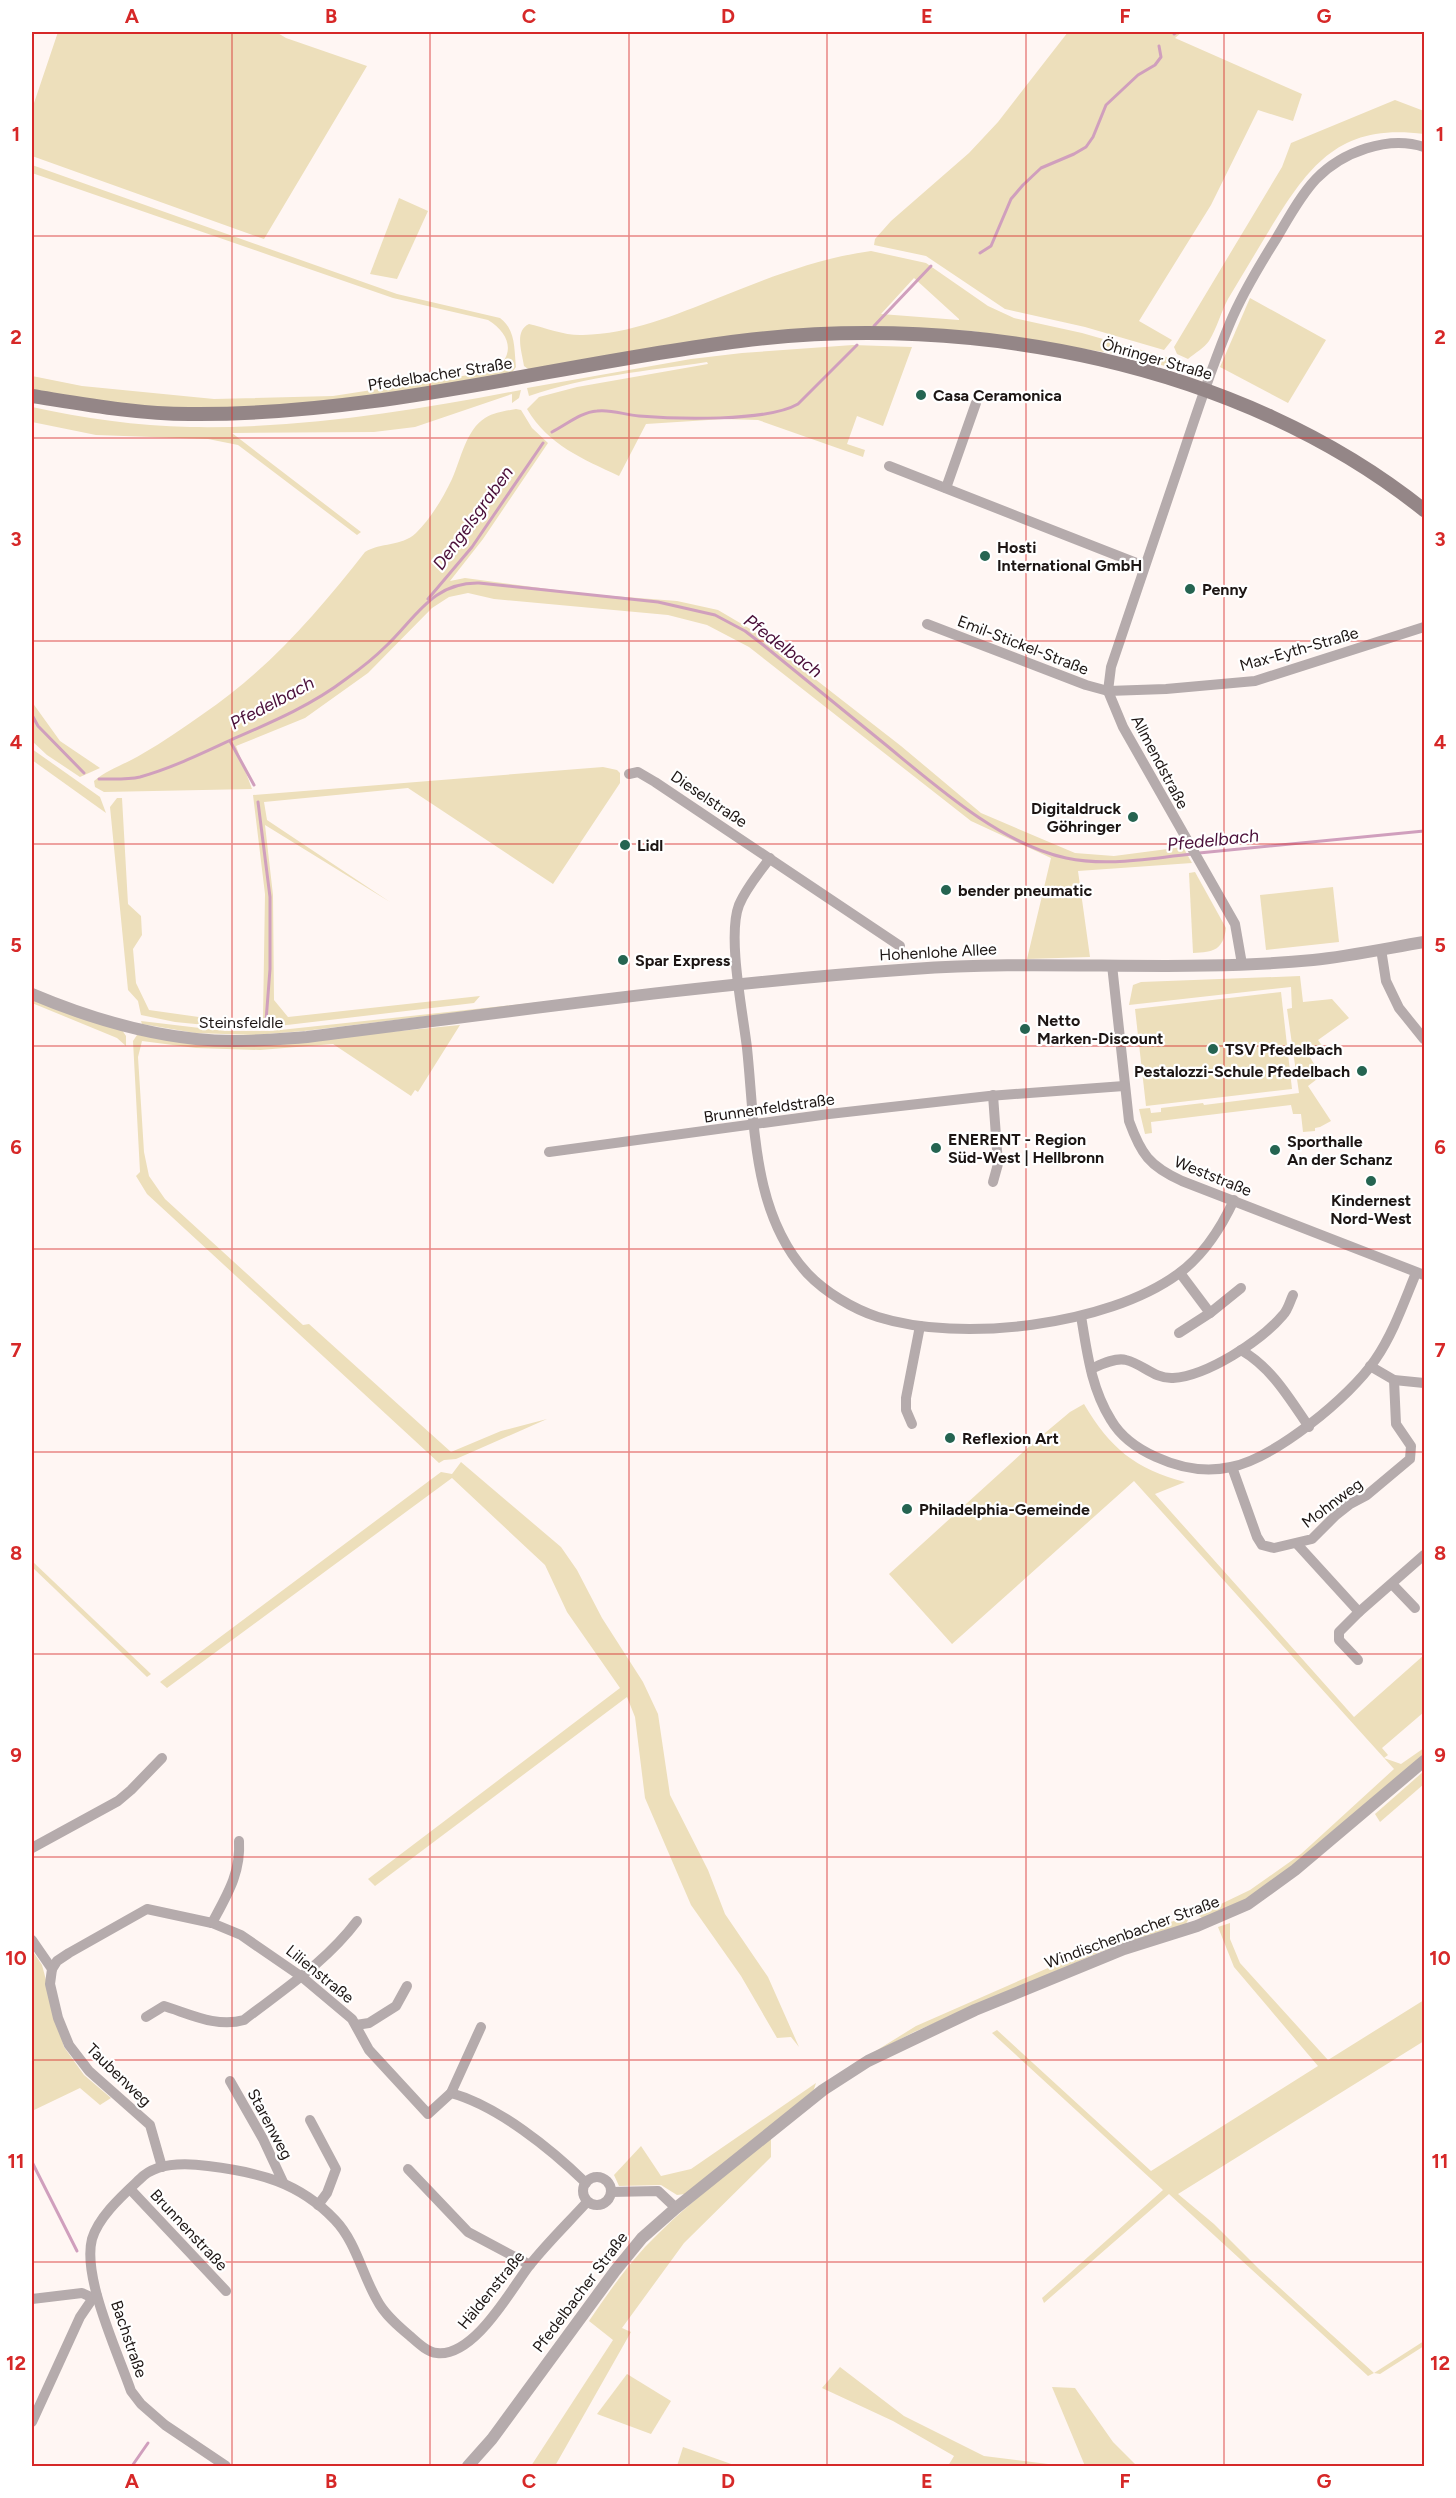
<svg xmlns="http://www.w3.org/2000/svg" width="1456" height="2498" font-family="Figtree,sans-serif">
	<rect width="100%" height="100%" fill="#fff6f3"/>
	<g fill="#eddfbb" fill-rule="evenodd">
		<polygon points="58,32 276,32 286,38 367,66 264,239 32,156 32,109"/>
		<polygon points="1068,32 1182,32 1175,38 1302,94 1293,121 1258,110 1211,205 1139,321 1172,340 1164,350 1085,327 1005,309 926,256 874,245 875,239 891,221 969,153 998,122"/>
		<path d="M1395,100L1424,111V134C1340,123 1310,164 1270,229C1256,252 1242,276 1228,299C1221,312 1217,328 1209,341C1204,348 1195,353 1188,359L1177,354L1174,347L1282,167L1291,143Z"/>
		<path d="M32,165L397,294L500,318C516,330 514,349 516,367L511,374C404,393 294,412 185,408C133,407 83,398 32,390V376L82,386L214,399L333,396L488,372C516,360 513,335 488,320L393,298L32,173Z"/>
		<polygon points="399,198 428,211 397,279 370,274"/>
		<path d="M871,251L926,263L988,306L1014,318L1082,333L1166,357L1198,369L1187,372L1128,356L972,331L858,328L531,371L524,366C522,352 514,331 529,324C546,328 566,336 583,335C630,334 675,315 718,298C767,278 819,258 871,251ZM914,278L959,319V320L881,314Z"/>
		<polygon points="1250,298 1326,340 1288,403 1220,367"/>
		<path d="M853,345L912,347L883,426L857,416L847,444L865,450L863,457L758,420L724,419L646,424L619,476C583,459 548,445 527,409L539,397L577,387L708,364L707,362C648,371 586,376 529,396L527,388L691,359L742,353Z"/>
		<path d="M521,390L519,398L512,403V394L415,427L374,432L232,433L361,532L357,535L238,445L208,439L96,435L32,422V407C83,418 137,426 190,427C301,429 412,411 521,390Z"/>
		<path d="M516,409L521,410L532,428L548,443L483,539L450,581L465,578L587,594L677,601L718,610L752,630L901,746L981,813L1075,853L1114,856L1183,847L1192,863L1078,871L1090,957L1027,959L1051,858L971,821L749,647L707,625L668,615L494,599L468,593L449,597L432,608L368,673L305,718L236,746L252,789L104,792L95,787L94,781C108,769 126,764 142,754C163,742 183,728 203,714C267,671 318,612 365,552C381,542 401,547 416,533C431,518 443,498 452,479C461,459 466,430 485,418C495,412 505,411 516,409Z"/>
		<polygon points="32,702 60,741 100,768 80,777 47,755 32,741"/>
		<polygon points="32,749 100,797 106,813 32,760"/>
		<polygon points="603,767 617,770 620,773 620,783 553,884 408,788 264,802 267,820 390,902 265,825 273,895 274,1000 288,1017 480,996 474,1003 270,1027 226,1027 175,1022 141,1015 138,1001 128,990 110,807 117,798 122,798 128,904 141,916 142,935 133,949 136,983 149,1010 213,1019 263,1019 265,894 253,795"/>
		<path d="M1195,872L1226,928C1223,950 1214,952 1193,953L1189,873Z"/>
		<polygon points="1333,887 1339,942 1266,950 1260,895"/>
		<polygon points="1300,976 1303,1002 1332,999 1349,1018 1318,1040 1323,1047 1310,1057 1321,1076 1308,1086 1331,1121 1320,1127 1315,1128 1315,1131 1303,1132 1301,1114 1293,1114 1291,1105 1151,1122 1152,1133 1145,1134 1139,1109 1150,1108 1151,1113 1161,1112 1161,1108 1203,1103 1204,1105 1299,1093 1287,1009 1292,1008 1291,987 1129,1005 1133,985 1141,982"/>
		<polygon points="1281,992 1292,1089 1146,1106 1135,1009"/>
		<polygon points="32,998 122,1030 126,1036 126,1046 117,1038 32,1003"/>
		<polygon points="560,1000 304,1031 255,1035 195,1033 142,1024 141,1021 225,1031 271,1031"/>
		<polygon points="460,1025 418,1092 415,1090 411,1096 333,1044 260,1050 196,1048 142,1041 138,1057 144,1152 149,1176 165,1199 303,1325 309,1324 451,1452 501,1431 547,1419 456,1459 444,1460 439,1463 147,1194 136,1176 140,1172 133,1041 137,1035 339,1037"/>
		<path d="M1084,1404C1110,1448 1135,1469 1185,1482L1155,1494L1354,1717L1424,1655V1712L1382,1748L1388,1755L1384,1758L1401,1764L1424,1748V1756L1274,1882L1244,1900L1202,1918L1198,1915L1250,1890L1301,1854L1394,1769L1134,1481L952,1644L889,1574L1033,1443L1070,1412Z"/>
		<polygon points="461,1462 561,1547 577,1570 602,1618 643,1682 658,1714 670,1795 708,1870 725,1914 768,1977 799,2047 791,2037 777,2038 741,1976 691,1905 645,1798 635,1717 627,1697 375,1886 368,1879 620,1688 567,1612 545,1565 452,1478 167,1688 160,1682 441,1472 452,1474"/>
		<polygon points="32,1561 151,1674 147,1677 32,1567"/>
		<polygon points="1424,1771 1424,1784 1380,1822 1375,1814"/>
		<polygon points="1190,1916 1186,1924 1119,1944 914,2032 866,2057 916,2026 1112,1940"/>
		<polygon points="1230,1923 1230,1939 1240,1963 1328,2060 1424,2000 1424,2041 1178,2194 1214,2224 1259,2269 1374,2373 1424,2341 1424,2346 1380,2374 1374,2373 1368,2376 1169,2194 1044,2303 1042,2298 1163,2190 992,2033 997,2030 1151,2171 1318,2066 1234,1967 1218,1927"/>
		<polygon points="32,1950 42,1965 64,2047 84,2075 111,2098 100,2105 80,2088 32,2111"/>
		<polygon points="816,2083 813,2092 685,2194 677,2195 661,2185 619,2186 614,2175 641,2146 661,2176 691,2169"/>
		<path d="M771,2138V2157L684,2243L622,2328L631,2332L555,2466H531L613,2340L589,2321C606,2296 624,2270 645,2247C683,2207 728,2173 771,2138Z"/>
		<polygon points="840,2367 904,2416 984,2456 1064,2466 1009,2466 984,2464 983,2466 948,2466 954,2456 893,2421 822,2388"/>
		<polygon points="627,2374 671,2401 651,2434 597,2414"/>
		<polygon points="1052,2387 1075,2388 1113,2442 1137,2466 1085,2466"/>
		<polygon points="683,2447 737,2466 677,2466"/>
	</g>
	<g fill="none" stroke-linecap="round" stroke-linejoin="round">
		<g stroke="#d09fbd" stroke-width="3">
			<polyline points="1174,34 1177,32"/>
			<polyline points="980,253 991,246 1011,199 1023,185 1041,168 1074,154 1086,147 1093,137 1106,105 1138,75 1155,65 1161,57 1159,46"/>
			<polyline points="874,326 931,266"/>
			<path d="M552,432C566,425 581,412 597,411C611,409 625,415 639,416C675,419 767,422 798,404L857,345"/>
			<polyline points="428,599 472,547 543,443"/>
			<polyline points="32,715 38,726 84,773"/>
			<polyline points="230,741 254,785"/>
			<path d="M99,779C112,779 127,780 140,777C172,768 203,753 233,739C272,722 312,705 346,679C360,669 373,659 385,647C416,618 432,582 479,583L658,602L715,615L745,631L762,644C804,678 845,712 886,745C937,787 1001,844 1066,858C1109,867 1150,858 1193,854"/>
			<polyline points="258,802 270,897 270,969 266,1021"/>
			<polyline points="1199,853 1424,831"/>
			<polyline points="32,2162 77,2251"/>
			<polyline points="132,2466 148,2443"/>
		</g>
		<g stroke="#b5abac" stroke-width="10">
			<polyline points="889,466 1144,566"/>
			<polyline points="946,488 976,403"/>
			<polyline points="927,624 1086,685 1108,691 1166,689 1255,681 1424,627"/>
			<polyline points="629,774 638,772 655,782 900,946"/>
			<path d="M770,858C759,873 746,888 739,905C727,936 743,1013 747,1048C755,1124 752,1213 807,1273C825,1292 853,1309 878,1317C960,1343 1107,1326 1178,1274C1203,1256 1221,1228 1234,1200"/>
			<polyline points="1381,949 1386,981 1399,1008 1424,1039"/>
			<path d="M1242,964L1235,924L1123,727L1108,691L1111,667C1134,598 1157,529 1181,460C1196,415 1211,368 1230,323C1242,294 1259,266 1276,239C1288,219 1300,196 1316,179C1342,152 1388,135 1424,147"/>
			<path d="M1112,965L1129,1121C1141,1154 1149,1166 1182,1181L1424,1275"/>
			<polyline points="993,1095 998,1164 993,1182"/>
			<polyline points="549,1152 829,1114 989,1096 1124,1086"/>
			<polyline points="1210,1313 1241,1288"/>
			<path d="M1081,1316C1087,1352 1091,1388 1111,1420C1121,1437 1138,1449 1156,1457C1180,1468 1204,1473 1231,1467C1275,1458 1350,1397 1375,1360C1393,1334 1404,1302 1416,1273"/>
			<polyline points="1179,1333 1210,1313 1180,1273"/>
			<path d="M1241,1350C1272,1368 1289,1398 1309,1427"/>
			<polyline points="1370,1366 1394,1380 1424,1383"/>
			<path d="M1091,1369C1100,1365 1115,1357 1126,1360C1143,1364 1154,1379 1173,1378C1207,1376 1261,1341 1283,1315C1288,1310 1290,1301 1293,1295"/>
			<polyline points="912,1424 906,1410 906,1398 920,1326"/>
			<polyline points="1232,1467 1257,1537 1262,1545 1274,1548 1312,1539 1336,1515 1350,1504 1367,1495 1410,1459 1411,1446 1396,1424 1394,1380"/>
			<polyline points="1297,1544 1359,1612 1424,1555"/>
			<polyline points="1392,1584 1415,1608"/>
			<polyline points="1358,1660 1339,1640 1339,1632 1359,1612"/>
			<polyline points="32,1848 118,1801 131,1790 162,1758"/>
			<path d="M212,1923C227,1895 241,1873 239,1841"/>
			<polyline points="32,1940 52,1969 50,1984 58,2018 69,2045 89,2071 150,2125 162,2167"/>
			<path d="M52,1969L57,1961L69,1953L147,1909L212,1923L241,1935L302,1977L352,2019L369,2050L428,2114L451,2093C498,2106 551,2149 586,2183"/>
			<path d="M146,2017L164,2006C190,2014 217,2028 244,2020C284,1989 326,1962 357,1921"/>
			<polyline points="356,2025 369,2023 396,2006 407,1986"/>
			<polyline points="230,2081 263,2139 283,2182"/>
			<polyline points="451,2093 481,2027"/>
			<polyline points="310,2120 336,2169 327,2193 318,2205"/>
			<polyline points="408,2169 468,2232 530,2265"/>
			<circle cx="597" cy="2191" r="14"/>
			<polyline points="130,2189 226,2291"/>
			<polyline points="611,2192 658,2191 676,2208"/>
			<polyline points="32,2299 82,2293 93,2298 97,2296"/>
			<polyline points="32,2422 80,2317 93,2298"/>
			<path d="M226,2466L165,2425L141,2404L131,2391C118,2353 82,2277 92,2239C99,2216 123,2195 140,2179C156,2162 186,2163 208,2166C258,2172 299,2182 335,2220C356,2242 362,2274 377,2300C384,2314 398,2326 410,2336C418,2343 427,2352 437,2353C474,2357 510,2291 529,2266C547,2243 568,2223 587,2202"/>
		</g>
		<g stroke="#b5abac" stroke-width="12">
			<path d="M32,994C84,1016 140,1033 196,1039C233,1043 270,1040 307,1037C508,1012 710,983 913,969C1046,959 1180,973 1313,960C1350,956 1388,948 1424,942"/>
			<polyline points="468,2466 492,2439 615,2271 642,2238 676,2208 823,2090 868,2061 975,2010 1124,1949 1197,1926 1248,1904 1295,1870 1424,1761"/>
		</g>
		<path stroke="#948687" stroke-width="14" d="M32,396C83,404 137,414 189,414C376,416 556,364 740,341C972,312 1239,362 1424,510"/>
	</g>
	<path fill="none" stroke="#d62828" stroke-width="1.5" stroke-opacity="0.55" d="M232,32V2466M430,32V2466M629,32V2466M827,32V2466M1026,32V2466M1224,32V2466M32,236H1424M32,438H1424M32,641H1424M32,844H1424M32,1046H1424M32,1249H1424M32,1452H1424M32,1654H1424M32,1857H1424M32,2060H1424M32,2262H1424"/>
	<g fill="#256451" stroke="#fff" stroke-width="2">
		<circle cx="921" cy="395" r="6"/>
		<circle cx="985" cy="556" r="6"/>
		<circle cx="1190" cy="589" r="6"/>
		<circle cx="1133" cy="817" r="6"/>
		<circle cx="625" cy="845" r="6"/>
		<circle cx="946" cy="890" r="6"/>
		<circle cx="623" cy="960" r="6"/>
		<circle cx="1025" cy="1029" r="6"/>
		<circle cx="1213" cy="1049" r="6"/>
		<circle cx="1362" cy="1071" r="6"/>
		<circle cx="936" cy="1148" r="6"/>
		<circle cx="1275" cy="1150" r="6"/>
		<circle cx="1371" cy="1181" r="6"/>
		<circle cx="950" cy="1438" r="6"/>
		<circle cx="907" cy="1509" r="6"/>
	</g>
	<g text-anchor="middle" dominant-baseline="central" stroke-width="4.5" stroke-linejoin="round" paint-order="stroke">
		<g font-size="16" fill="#1d1614" stroke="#fff">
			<text transform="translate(1157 359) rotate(16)">Öhringer Straße</text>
			<text transform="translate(440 374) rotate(-9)">Pfedelbacher Straße</text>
			<text transform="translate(1023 645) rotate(21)">Emil-Stickel-Straße</text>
			<text transform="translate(1299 649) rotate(-16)">Max-Eyth-Straße</text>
			<text transform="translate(1160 762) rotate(62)">Allmendstraße</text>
			<text transform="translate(709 799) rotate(34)">Dieselstraße</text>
			<text transform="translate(938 952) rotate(-3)">Hohenlohe Allee</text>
			<text x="241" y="1022">Steinsfeldle</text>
			<text transform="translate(769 1108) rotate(-8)">Brunnenfeldstraße</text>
			<text transform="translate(1213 1176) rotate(22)">Weststraße</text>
			<text transform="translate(1332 1503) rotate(-37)">Mohnweg</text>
			<text transform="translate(1132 1932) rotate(-20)">Windischenbacher Straße</text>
			<text transform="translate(320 1974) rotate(39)">Lilienstraße</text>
			<text transform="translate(119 2075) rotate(44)">Taubenweg</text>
			<text transform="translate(270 2124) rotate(62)">Starenweg</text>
			<text transform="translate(189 2230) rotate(47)">Brunnenstraße</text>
			<text transform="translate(491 2290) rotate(-51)">Häldenstraße</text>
			<text transform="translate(580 2292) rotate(-53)">Pfedelbacher Straße</text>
			<text transform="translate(129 2339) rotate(71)">Bachstraße</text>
		</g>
		<g font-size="16" font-weight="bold" fill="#1d1614" stroke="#fff" text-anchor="start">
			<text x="933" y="395">Casa Ceramonica</text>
			<text x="997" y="547">Hosti<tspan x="997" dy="18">International GmbH</tspan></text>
			<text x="1202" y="589">Penny</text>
			<text x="1121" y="808" text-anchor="end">Digitaldruck<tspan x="1121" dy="18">Göhringer</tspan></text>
			<text x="637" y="845">Lidl</text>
			<text x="958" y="890">bender pneumatic</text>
			<text x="635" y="960">Spar Express</text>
			<text x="1037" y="1020">Netto<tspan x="1037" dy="18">Marken-Discount</tspan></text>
			<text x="1225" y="1049">TSV Pfedelbach</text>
			<text x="1350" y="1071" text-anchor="end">Pestalozzi-Schule Pfedelbach</text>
			<text x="948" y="1139">ENERENT - Region<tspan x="948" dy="18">Süd-West | Hellbronn</tspan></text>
			<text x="1287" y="1141">Sporthalle<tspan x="1287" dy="18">An der Schanz</tspan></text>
			<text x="1371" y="1200" text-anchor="middle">Kindernest<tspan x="1371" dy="18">Nord-West</tspan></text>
			<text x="962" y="1438">Reflexion Art</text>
			<text x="919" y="1509">Philadelphia-Gemeinde</text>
		</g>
		<g font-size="18" font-style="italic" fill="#4a0f39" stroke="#fff">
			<text transform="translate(473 518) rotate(-54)">Dengelsgraben</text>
			<text transform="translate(783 646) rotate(37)">Pfedelbach</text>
			<text transform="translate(272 703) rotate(-28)">Pfedelbach</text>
			<text transform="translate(1213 840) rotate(-6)">Pfedelbach</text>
		</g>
	</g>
	<rect width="1456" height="2498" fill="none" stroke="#ffffff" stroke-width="66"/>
	<rect x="33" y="33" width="1390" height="2432" fill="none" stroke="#d62828" stroke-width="2"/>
	<g font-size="20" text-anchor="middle" font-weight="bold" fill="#d62828">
		<text x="132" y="23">A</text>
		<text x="331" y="23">B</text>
		<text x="529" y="23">C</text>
		<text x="728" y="23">D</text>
		<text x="927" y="23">E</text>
		<text x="1125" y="23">F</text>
		<text x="1324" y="23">G</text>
		<text x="16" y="141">1</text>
		<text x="1440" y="141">1</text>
		<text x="16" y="344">2</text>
		<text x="1440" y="344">2</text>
		<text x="16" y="546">3</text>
		<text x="1440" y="546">3</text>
		<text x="16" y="749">4</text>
		<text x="1440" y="749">4</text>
		<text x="16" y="952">5</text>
		<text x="1440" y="952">5</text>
		<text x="16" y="1154">6</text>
		<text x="1440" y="1154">6</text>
		<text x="16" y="1357">7</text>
		<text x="1440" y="1357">7</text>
		<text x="16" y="1560">8</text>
		<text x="1440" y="1560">8</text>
		<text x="16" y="1762">9</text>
		<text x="1440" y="1762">9</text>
		<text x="16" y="1965">10</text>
		<text x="1440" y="1965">10</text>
		<text x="16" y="2168">11</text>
		<text x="1440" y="2168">11</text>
		<text x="16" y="2370">12</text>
		<text x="1440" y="2370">12</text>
		<text x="132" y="2488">A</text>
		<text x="331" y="2488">B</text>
		<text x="529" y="2488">C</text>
		<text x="728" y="2488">D</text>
		<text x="927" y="2488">E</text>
		<text x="1125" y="2488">F</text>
		<text x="1324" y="2488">G</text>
	</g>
</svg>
